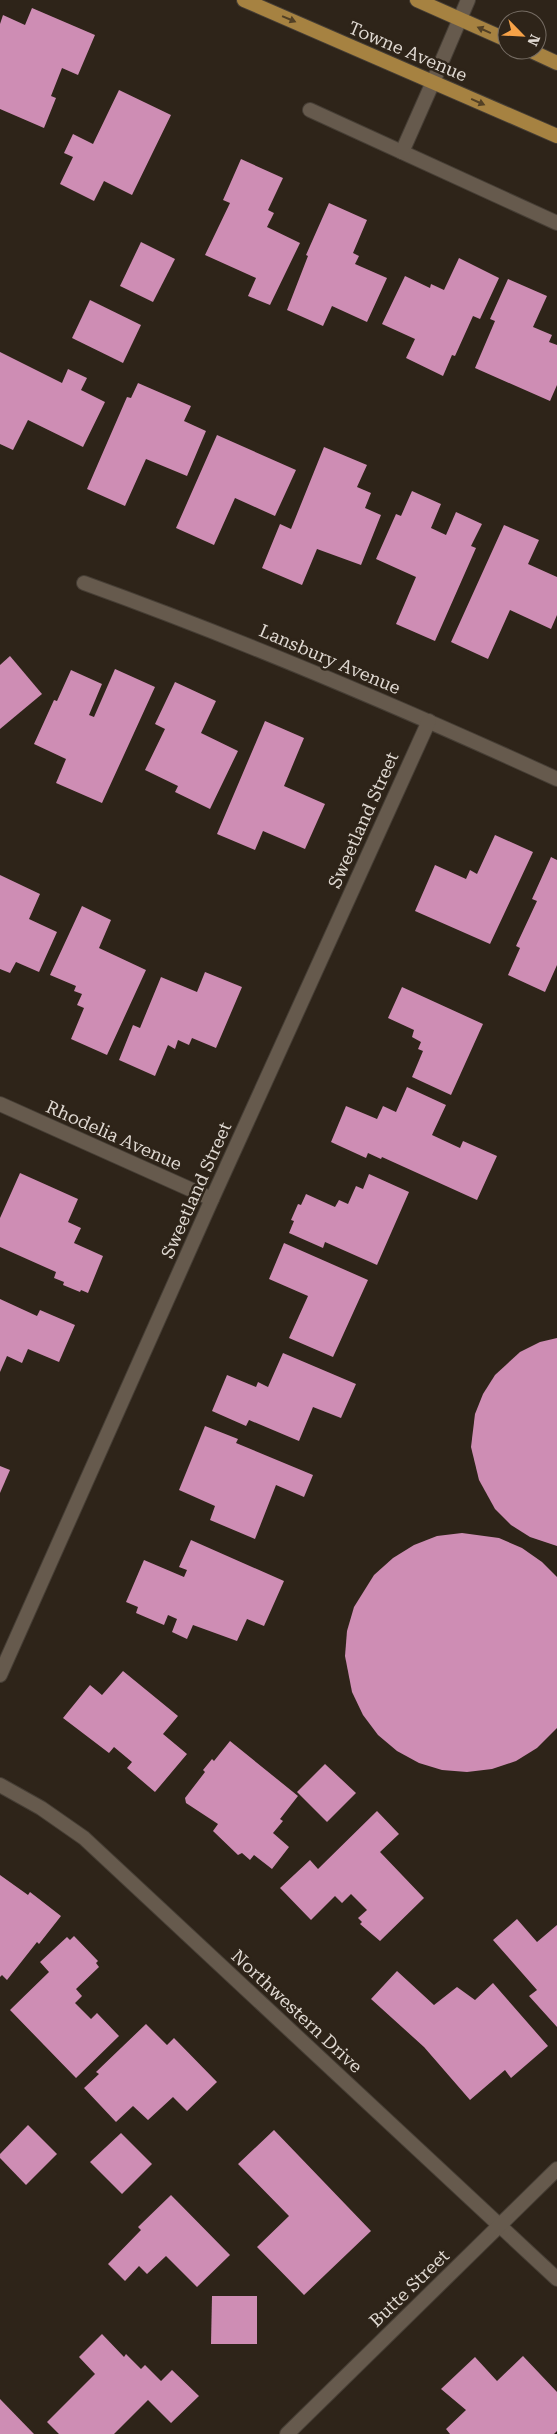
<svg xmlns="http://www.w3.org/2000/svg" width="557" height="2434" font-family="'Roboto Serif',serif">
	<rect width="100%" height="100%" fill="#2e2419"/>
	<g fill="#ce8db4">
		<polygon points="32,8 95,35 78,75 62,68 51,96 56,98 44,128 0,109 0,24 3,15 25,25"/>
		<polygon points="119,90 171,115 132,195 104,181 94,201 60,184 73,157 64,153 73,134 93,144"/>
		<polygon points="241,159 283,178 268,210 274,213 267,227 300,243 270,305 248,296 256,278 205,255 230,203 223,200"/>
		<polygon points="329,203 367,220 353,253 359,256 355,264 387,278 367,322 332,306 323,326 287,310 308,256 306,255"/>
		<polygon points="141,242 175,259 153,302 120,286"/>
		<polygon points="459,258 499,278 480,319 473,316 455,356 452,355 443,376 406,358 415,339 382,324 405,276 430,288 431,284 444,290"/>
		<polygon points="508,279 547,296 533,327 552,335 549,342 557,345 557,385 550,401 475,368 495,321 490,319"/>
		<polygon points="90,300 141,325 123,363 72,338"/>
		<polygon points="0,352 62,383 68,369 87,378 81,390 105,402 83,447 28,420 13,450 0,444"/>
		<polygon points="138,383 191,406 184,421 206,431 187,476 146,459 125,506 87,489 127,397 131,398"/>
		<polygon points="217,435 296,470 275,516 235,498 214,545 176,528"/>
		<polygon points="324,447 367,465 357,487 371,493 365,508 381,515 361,565 317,549 302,585 262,568 280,524 291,529"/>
		<polygon points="412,491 441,504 431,528 446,535 456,512 482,524 471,546 476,548 435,641 396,624 416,577 376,559 396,514 401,516"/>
		<polygon points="504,525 539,540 528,564 557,577 557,615 551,629 510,610 488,659 451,642"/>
		<polygon points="10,656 42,694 0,729 0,665"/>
		<polygon points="115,669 155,687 102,803 56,783 66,759 34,744 54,700 57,701 71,670 102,684 89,715 94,717"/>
		<polygon points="175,682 216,701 201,733 238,751 210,809 175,792 178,786 145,770 165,729 155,724"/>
		<polygon points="265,721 304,738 284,786 325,804 305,849 263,831 255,850 217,834"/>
		<polygon points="495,835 533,852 490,944 415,911 435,865 466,879 470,870 477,874"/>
		<polygon points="551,857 557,860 557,965 545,992 508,975 520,948 516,946 537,901 532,899"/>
		<polygon points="0,875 40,894 29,919 57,932 39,972 16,962 10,973 0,969"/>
		<polygon points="82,906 111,920 99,948 146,970 107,1055 71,1039 84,1008 77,1005 82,994 74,991 76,986 50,975"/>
		<polygon points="205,972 242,987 216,1048 192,1038 189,1045 178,1040 175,1049 168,1045 155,1076 119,1060 133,1025 140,1028 161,977 197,992"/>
		<polygon points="402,987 483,1024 451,1095 412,1077 423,1051 418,1049 421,1042 412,1037 414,1030 388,1018"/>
		<polygon points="407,1087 446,1105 432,1135 460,1148 463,1141 497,1156 477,1200 382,1157 381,1159 368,1153 366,1158 331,1142 346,1106 377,1119 383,1106 396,1112"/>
		<polygon points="20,1173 78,1199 68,1222 81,1228 74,1243 103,1256 88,1293 81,1290 80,1292 63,1285 64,1282 54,1278 56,1272 0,1247 0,1218"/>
		<polygon points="369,1174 409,1192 377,1265 325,1242 323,1248 289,1233 294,1221 291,1220 298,1204 301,1205 306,1194 335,1207 339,1200 348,1204 356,1186 363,1189"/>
		<polygon points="284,1243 368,1280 333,1357 289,1338 308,1296 269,1279"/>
		<polygon points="0,1299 37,1316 40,1310 75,1325 59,1362 28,1349 22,1363 7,1356 0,1372"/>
		<polygon points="557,1338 557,1546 530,1537 511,1525 495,1509 479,1480 471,1447 475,1414 483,1394 495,1375 520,1352 540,1342"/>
		<polygon points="283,1353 356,1384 341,1418 313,1407 299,1441 249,1420 246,1426 212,1411 227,1375 256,1387 258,1382 268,1387"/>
		<polygon points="205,1426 238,1439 236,1443 313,1475 304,1497 276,1485 255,1539 210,1520 215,1506 179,1490"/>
		<polygon points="0,1466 10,1470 0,1493"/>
		<polygon points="462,1533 499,1538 522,1548 542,1562 557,1577 557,1728 537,1748 516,1761 492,1769 467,1772 442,1770 419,1763 397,1751 378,1735 363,1715 352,1692 345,1656 347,1631 354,1607 374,1575 393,1558 414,1545 437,1536"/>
		<polygon points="191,1540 284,1581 264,1626 247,1619 237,1641 193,1625 187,1639 172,1632 177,1619 168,1615 164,1625 136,1613 138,1607 126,1602 144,1560 184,1577 187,1570 179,1567"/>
		<polygon points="123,1671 178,1716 163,1734 187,1754 155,1792 127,1768 132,1762 114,1747 109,1753 63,1718 90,1685 102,1695"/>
		<polygon points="230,1741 298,1796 280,1819 283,1821 273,1833 289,1847 272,1869 254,1855 250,1860 242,1853 238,1855 213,1831 218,1824 186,1803 185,1798 205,1772 203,1770 212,1759 214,1761"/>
		<polygon points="325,1764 356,1793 327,1822 297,1792"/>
		<polygon points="377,1811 399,1834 380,1852 424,1898 380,1941 360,1924 362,1922 358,1918 367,1910 351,1894 342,1903 335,1896 311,1920 280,1888 310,1860 318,1869"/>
		<polygon points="0,1875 28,1895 30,1892 61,1916 39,1944 37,1942 7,1980 2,1975 0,1977"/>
		<polygon points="517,1919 537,1942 557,1925 557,2027 529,1996 537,1990 493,1940"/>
		<polygon points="74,1936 98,1961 96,1963 99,1967 76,1989 82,1996 75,2003 91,2019 97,2013 119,2036 76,2078 10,2010 49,1972 40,1962 67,1937 70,1940"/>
		<polygon points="397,1971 434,2005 457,1987 475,2000 493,1983 548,2046 511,2078 505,2070 470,2100 424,2047 371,1999"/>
		<polygon points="146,2024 167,2045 174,2038 217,2082 187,2111 173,2097 148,2120 133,2106 116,2122 84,2088 99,2074 96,2072"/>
		<polygon points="28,2125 57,2154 26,2185 0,2158 0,2154"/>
		<polygon points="274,2130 371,2231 304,2295 257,2247 289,2216 238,2164"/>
		<polygon points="121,2133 152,2164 122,2194 90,2162"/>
		<polygon points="171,2195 230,2255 197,2287 166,2256 147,2274 139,2266 125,2281 108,2264 141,2230 138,2227"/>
		<polygon points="212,2296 257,2296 257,2344 211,2344"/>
		<polygon points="102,2334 124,2357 126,2354 141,2369 145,2365 161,2381 172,2370 199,2396 171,2423 148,2400 114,2434 59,2434 47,2422 95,2374 79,2357"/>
		<polygon points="523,2356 557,2392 557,2431 554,2434 450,2434 446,2429 466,2410 441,2389 475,2357 497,2381"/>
		<polygon points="0,2399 34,2434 0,2434"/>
	</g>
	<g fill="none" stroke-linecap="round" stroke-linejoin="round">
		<defs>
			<g id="service">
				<polyline points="310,110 557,223"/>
				<polyline points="402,152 433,82"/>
			</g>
			<g id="minor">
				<polyline points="433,82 468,0"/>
				<path d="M84,583C245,641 402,708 557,779"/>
				<polyline points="0,1104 212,1199"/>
				<polyline points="0,1675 212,1199 429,721"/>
				<polyline points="0,1785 41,1808 84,1838 557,2279"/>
				<polyline points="287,2434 557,2169"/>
			</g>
			<g id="primary">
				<polyline points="244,0 557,136"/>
				<polyline points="417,0 507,40"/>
				<polyline points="529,50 557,63"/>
			</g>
		</defs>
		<use href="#service" stroke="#463e35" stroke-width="16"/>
		<use href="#minor" stroke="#463e35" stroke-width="16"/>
		<use href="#primary" stroke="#463e35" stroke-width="16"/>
		<use href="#service" stroke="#665a4d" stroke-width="14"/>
		<use href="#minor" stroke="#665a4d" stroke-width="14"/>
		<use href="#primary" stroke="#a68241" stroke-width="14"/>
	</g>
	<defs><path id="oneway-solid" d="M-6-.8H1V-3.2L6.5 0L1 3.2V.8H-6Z" transform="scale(1.25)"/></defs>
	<g fill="#524025">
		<use href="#oneway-solid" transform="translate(289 19) rotate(23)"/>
		<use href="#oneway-solid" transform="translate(484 30) rotate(-156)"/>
		<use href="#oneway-solid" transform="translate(478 102) rotate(24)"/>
	</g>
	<g text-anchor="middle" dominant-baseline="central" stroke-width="5" stroke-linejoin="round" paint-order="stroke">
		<g font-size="18" fill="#dfd8d1" stroke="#2e2419">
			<text transform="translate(408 51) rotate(23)">Towne Avenue</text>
			<text transform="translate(330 659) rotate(23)">Lansbury Avenue</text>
			<text transform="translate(363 820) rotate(-66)">Sweetland Street</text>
			<text transform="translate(114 1135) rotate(24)">Rhodelia Avenue</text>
			<text transform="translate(196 1190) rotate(-66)">Sweetland Street</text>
			<text transform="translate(297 2011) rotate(43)">Northwestern Drive</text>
			<text transform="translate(409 2288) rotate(-44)">Butte Street</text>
		</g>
	</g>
	<g transform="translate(522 35) rotate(114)"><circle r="24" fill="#2e2419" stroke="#756c63"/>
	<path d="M0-4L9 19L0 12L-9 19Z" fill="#f6a248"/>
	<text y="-8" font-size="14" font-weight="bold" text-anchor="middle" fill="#dfd8d1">N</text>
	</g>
</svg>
